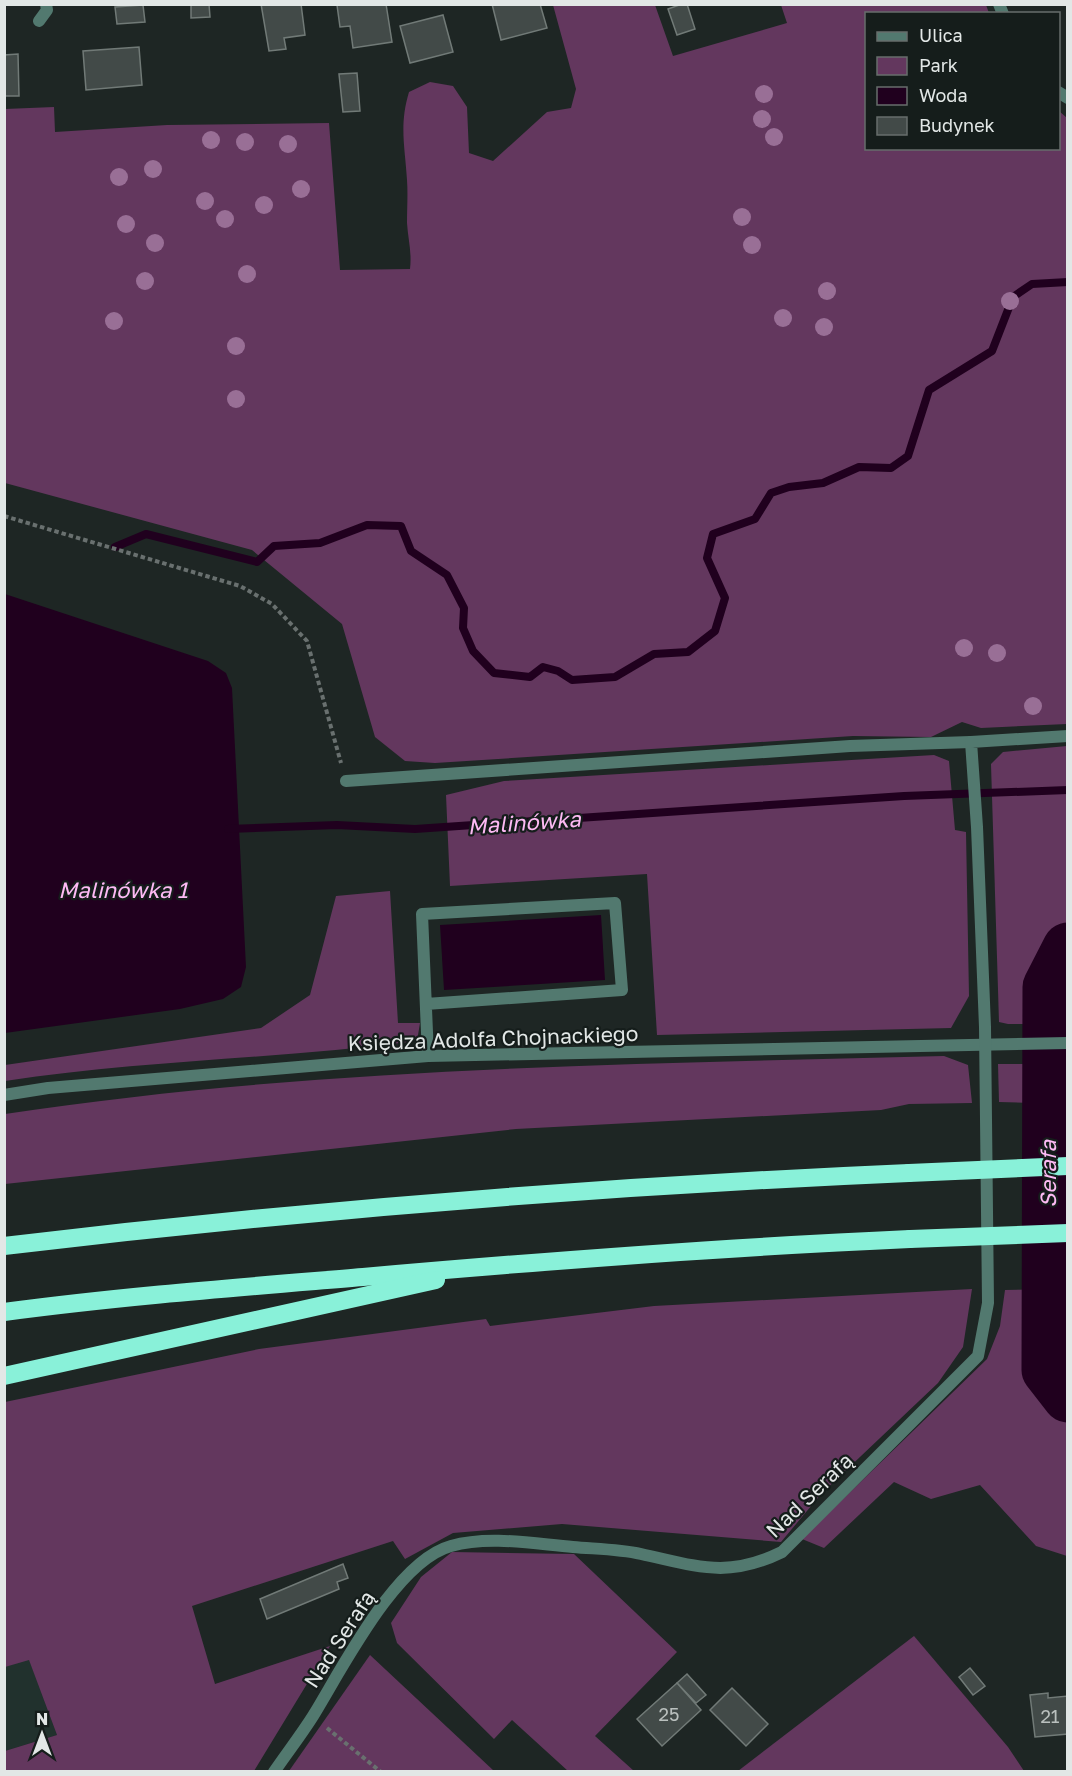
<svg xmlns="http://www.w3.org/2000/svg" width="1072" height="1776" font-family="'Golos Text',sans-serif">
	<rect width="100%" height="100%" fill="#1e2624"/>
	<polygon fill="#21312d" points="29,1659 57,1735 5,1751 4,1667"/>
	<g fill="#63375e">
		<path d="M553,5H655L673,56L787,23L781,5H986L989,13L866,14V148H1058L1059,111L1067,118V724L981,728L962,722L931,737L853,736L435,763L405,761L375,737L342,624L252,550L5,483V109L54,107L55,132L167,125L329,123L340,270L410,269C412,252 408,239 407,223C407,208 408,194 407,180C405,147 399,125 409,92L430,82L453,86L467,107L469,153L493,161L547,112L571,108L576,89Z"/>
		<polygon points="1067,746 1067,1024 1008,1024 999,1022 991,764 1003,752"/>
		<polygon points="934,755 949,761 955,830 966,832 969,996 951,1028 657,1035 647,874 450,886 446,795 504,781"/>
		<path d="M390,891L398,1023H420L417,1041C280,1059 141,1060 5,1081V1065L261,1028L310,995L336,896Z"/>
		<path d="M944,1056L968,1065L972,1103L909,1104L881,1110L516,1129L5,1184V1114C315,1067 630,1064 944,1056Z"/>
		<polygon points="998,1064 1067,1064 1067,1104 999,1102"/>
		<polygon points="972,1289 963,1347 938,1383 822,1493 781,1542 562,1524 453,1533 405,1559 393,1541 192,1606 215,1684 330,1646 254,1771 5,1771 5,1751 57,1735 29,1660 5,1667 5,1402 259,1349 486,1319 490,1326 654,1306"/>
		<polygon points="1067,1289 1067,1556 1036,1546 980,1485 931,1499 894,1482 824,1548 802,1539 987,1359 1000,1326 1005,1290"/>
		<polygon points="452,1552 574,1554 677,1652 595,1736 634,1771 568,1771 512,1720 494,1739 397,1643 391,1623 421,1577"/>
		<polygon points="914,1636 1008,1747 1024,1771 738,1771"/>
		<polygon points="370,1655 494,1771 289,1771"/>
	</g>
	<g fill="#20001e">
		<polygon points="5,594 208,661 226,673 232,688 246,967 241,987 223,999 180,1009 5,1033"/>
		<polygon points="601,915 605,980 444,990 440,925"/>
	</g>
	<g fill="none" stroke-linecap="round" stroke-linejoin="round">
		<g stroke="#20001e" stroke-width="8">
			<polyline points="115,547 146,534 257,562 274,546 320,543 367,525 401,526 411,551 447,575 464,608 463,628 473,651 494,673 530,677 543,667 558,671 572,680 615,677 654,654 688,652 715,631 725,598 707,558 713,534 755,519 771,493 789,487 823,483 859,467 891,468 908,456 929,390 992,351 1013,297 1032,284 1068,282"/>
			<polyline points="228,829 337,825 415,829 904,796 1068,790"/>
		</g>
		<polyline stroke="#20001e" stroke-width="51" points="1068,948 1048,987 1047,1370 1068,1397"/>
	</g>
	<g fill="#424a48" stroke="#717a77" stroke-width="1.5">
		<polygon points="191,4 209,4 210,17 191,18"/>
		<polygon points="261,4 301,4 305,35 284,38 286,49 269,51"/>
		<polygon points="386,4 392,42 353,48 350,26 340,27 337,5"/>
		<polygon points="492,4 540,4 547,28 501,40"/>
		<polygon points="682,4 687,4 695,29 677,35 668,9"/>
		<polygon points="143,5 145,22 117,24 115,7"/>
		<polygon points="443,15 453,52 410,63 400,26"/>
		<polygon points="139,47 142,85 86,90 83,51"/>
		<polygon points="18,54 19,96 4,96 4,55"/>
		<polygon points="357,73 360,111 343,112 339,74"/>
		<polygon points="343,1564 348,1578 337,1582 339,1589 267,1619 260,1599"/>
		<polygon points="970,1668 985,1686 973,1695 959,1677"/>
		<polygon points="687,1674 706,1695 696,1703 677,1683"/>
		<polygon points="677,1683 701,1710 662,1746 637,1719"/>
		<polygon points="732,1688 768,1724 746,1746 710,1710"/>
		<polygon points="1048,1693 1048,1698 1068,1696 1068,1734 1035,1737 1030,1695"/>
	</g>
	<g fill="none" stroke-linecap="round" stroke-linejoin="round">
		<g stroke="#69706f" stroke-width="4" stroke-dasharray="4.5 3" stroke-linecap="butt">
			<polyline points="4,516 240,586 272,604 307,641 341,763"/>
			<polyline points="327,1728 381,1772"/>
		</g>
		<g stroke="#52796f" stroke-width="12">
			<polyline points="346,781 850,746 971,742"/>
			<polyline points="426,1004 622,990 615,903 422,914 428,1056"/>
		</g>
		<g stroke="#52796f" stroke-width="12">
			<polyline points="999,4 1003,14"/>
			<polyline points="39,21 47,10 46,4"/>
			<polyline points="1058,92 1068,98"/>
			<polyline points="4,1095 48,1088 428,1056 1068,1043"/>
			<path d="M274,1772C287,1753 301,1735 313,1716C342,1669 396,1561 451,1546C489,1535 535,1544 573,1547C596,1549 619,1549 641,1554C697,1566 727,1579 782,1552L978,1356L988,1303L985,1027L977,827L971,742L1068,736"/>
		</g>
		<g stroke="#89f1d9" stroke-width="18">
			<path d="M4,1246C305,1210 607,1186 909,1173"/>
			<path d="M4,1312C124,1296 244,1287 363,1277C545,1261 727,1247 910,1239"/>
			<polyline points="4,1376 436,1280"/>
		</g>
		<g stroke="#89f1d9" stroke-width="18">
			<polyline points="909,1173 1068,1166"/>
			<polyline points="910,1239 1068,1233"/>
		</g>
	</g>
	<g fill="#996f96">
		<circle cx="764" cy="94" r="9"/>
		<circle cx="762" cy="119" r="9"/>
		<circle cx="774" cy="137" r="9"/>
		<circle cx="211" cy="140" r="9"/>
		<circle cx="245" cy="142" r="9"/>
		<circle cx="288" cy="144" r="9"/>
		<circle cx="153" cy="169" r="9"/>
		<circle cx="119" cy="177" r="9"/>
		<circle cx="301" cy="189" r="9"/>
		<circle cx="205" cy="201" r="9"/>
		<circle cx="264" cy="205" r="9"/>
		<circle cx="742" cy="217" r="9"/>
		<circle cx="225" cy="219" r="9"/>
		<circle cx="126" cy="224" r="9"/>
		<circle cx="155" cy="243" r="9"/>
		<circle cx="752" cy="245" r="9"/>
		<circle cx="247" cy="274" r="9"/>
		<circle cx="145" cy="281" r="9"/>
		<circle cx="827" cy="291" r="9"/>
		<circle cx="1010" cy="301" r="9"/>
		<circle cx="783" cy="318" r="9"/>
		<circle cx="114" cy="321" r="9"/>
		<circle cx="824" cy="327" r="9"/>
		<circle cx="236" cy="346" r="9"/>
		<circle cx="236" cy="399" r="9"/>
		<circle cx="964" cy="648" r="9"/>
		<circle cx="997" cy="653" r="9"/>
		<circle cx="1033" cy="706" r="9"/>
	</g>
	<g text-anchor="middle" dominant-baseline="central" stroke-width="4.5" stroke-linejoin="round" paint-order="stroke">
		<g font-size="18" fill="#bac0be">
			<text x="669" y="1714">25</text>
			<text x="1050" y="1716">21</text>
		</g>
		<g font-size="21" fill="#e2e7e6" stroke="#151d1b">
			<text transform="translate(493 1038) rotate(-2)">Księdza Adolfa Chojnackiego</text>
			<text transform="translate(809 1495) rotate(-44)">Nad Serafą</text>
			<text transform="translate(339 1639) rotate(-57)">Nad Serafą</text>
		</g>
		<g font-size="22" font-style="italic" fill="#fdbaf4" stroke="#151d1b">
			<text transform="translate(524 822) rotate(-4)">Malinówka</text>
			<text x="123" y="889">Malinówka 1</text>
			<text transform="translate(1047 1174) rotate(-90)">Serafa</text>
		</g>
	</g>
	<rect width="1072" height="1776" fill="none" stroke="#e2e7e6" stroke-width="12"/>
	<rect x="865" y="12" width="195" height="138" fill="#151d1b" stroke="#676e6c" stroke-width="1.5"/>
	<rect x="877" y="32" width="30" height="9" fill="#52796f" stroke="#676e6c" stroke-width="1.5"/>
	<text x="919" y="42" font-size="18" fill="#e2e7e6">Ulica</text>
	<rect x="877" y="57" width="30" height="18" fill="#63375e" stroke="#676e6c" stroke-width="1.5"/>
	<text x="919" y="72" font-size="18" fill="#e2e7e6">Park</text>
	<rect x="877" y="87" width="30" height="18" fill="#20001e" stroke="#676e6c" stroke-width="1.5"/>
	<text x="919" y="102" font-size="18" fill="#e2e7e6">Woda</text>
	<rect x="877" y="117" width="30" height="18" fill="#424a48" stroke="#676e6c" stroke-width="1.5"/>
	<text x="919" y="132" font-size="18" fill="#e2e7e6">Budynek</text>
	<g transform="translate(42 1734)" stroke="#151d1b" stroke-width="4.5" paint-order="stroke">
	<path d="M0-4.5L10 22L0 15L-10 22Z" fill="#e2e7e6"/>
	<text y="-9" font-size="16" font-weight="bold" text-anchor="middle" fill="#e2e7e6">N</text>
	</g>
</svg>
